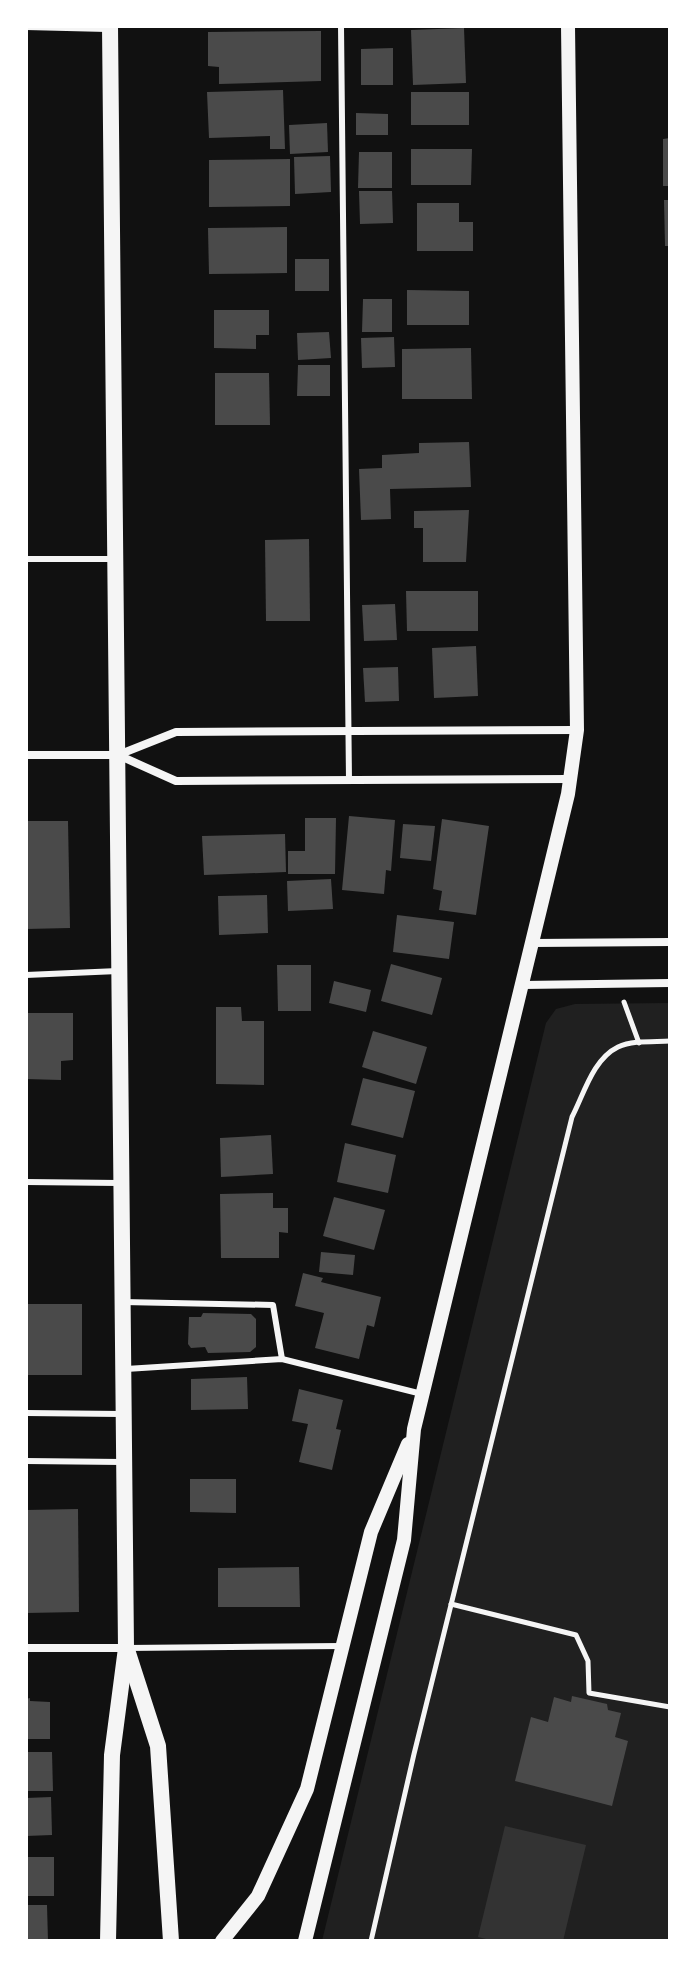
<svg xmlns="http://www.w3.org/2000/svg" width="696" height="1967" font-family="Bitter,serif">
	<rect width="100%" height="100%" fill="#111"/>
	<polygon fill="#202020" points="670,1003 670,1941 322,1941 546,1023 556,1009 575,1004"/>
	<polygon fill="#333" points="505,1826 586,1845 563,1941 494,1941 478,1937"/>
	<g fill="#4a4a4a">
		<polygon points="464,28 466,83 413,85 411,30"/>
		<polygon points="321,31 321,81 219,84 219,67 208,66 208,32"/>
		<polygon points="393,48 393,85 361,85 361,49"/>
		<polygon points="283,90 285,149 270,149 270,136 209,138 207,92"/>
		<rect x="411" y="92" width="58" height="33"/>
		<polygon points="356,113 388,114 388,135 356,135"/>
		<polygon points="327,123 328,152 290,154 289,125"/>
		<polygon points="670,138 670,186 663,186 663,139"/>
		<polygon points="411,149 472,149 471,185 411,185"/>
		<polygon points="359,152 392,152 392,188 358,188"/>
		<polygon points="330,156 331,192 295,194 294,157"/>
		<polygon points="290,159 290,206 209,207 209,160"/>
		<polygon points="359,191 392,191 393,223 360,224"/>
		<polygon points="664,200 670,200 670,246 665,246"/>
		<polygon points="417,203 459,203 459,222 473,222 473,251 417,251"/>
		<polygon points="287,227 287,273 209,274 208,228"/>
		<rect x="295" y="259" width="34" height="32"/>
		<polygon points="407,290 469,291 469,325 407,325"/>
		<polygon points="363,299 392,299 392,332 362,332"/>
		<polygon points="214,310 269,310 269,335 256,335 256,349 214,348"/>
		<polygon points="329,332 331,358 298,360 297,333"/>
		<polygon points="394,337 395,367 362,368 361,338"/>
		<polygon points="471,348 472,399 402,399 402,349"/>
		<polygon points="298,365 330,365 330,396 297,396"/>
		<polygon points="215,373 269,373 270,425 215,425"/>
		<polygon points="469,442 471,487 390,489 391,519 361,520 359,469 382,468 382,455 419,453 419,443"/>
		<polygon points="469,510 466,562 423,562 423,528 414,528 414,511"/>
		<polygon points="309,539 310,621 266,621 265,540"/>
		<polygon points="406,591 478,591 478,631 407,631"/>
		<polygon points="395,604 397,640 364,641 362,605"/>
		<polygon points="476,646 478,696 434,698 432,648"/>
		<polygon points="398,667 399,701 365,702 363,668"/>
		<polygon points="349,816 395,820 391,871 386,870 384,894 342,890"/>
		<polygon points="305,818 336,818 335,874 288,874 288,851 305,851"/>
		<polygon points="442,819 489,826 476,915 439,910 442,891 433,889"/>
		<polygon points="26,821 68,821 70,928 26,929"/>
		<polygon points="403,824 435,826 431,861 400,858"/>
		<polygon points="285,834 286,872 204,875 202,836"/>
		<polygon points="331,879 333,909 288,911 287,881"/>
		<polygon points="267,895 268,933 219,935 218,896"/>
		<polygon points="397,915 454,922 449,959 393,952"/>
		<polygon points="391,964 442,978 432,1015 381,1001"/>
		<polygon points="277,965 311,965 311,1011 278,1011"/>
		<polygon points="334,981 371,990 366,1012 329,1003"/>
		<polygon points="216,1007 241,1007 242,1021 264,1021 264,1085 216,1084"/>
		<polygon points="26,1013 73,1013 73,1060 61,1061 61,1080 26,1079"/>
		<polygon points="373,1031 427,1047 416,1084 362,1067"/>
		<polygon points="363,1078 415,1091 403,1138 351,1125"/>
		<polygon points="271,1135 273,1174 221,1177 220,1138"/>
		<polygon points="345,1143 396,1155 388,1193 337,1182"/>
		<polygon points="273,1193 273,1208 288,1208 288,1233 279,1232 279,1258 221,1258 220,1194"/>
		<polygon points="334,1197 385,1210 374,1250 323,1236"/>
		<polygon points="321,1252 355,1255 353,1275 319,1272"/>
		<polygon points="303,1273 323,1278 321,1282 381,1297 374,1327 367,1325 359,1359 315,1348 324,1313 295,1306"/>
		<rect x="26" y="1304" width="56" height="71"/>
		<polygon points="203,1313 251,1314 256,1319 256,1347 250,1352 208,1353 205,1347 191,1348 188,1344 189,1317 201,1317"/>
		<polygon points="247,1377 248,1409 191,1410 191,1379"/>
		<polygon points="299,1389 343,1400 336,1429 341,1430 332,1470 299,1462 308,1424 292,1421"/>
		<polygon points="190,1479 236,1479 236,1513 190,1512"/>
		<polygon points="78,1509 79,1612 26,1613 26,1510"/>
		<polygon points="299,1567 300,1607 218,1607 218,1568"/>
		<polygon points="572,1696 607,1704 608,1710 621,1713 615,1737 628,1741 612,1806 515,1781 531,1717 548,1722 554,1697 571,1702"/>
		<polygon points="30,1698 30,1701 50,1702 50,1739 26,1739 26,1699"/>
		<polygon points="26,1752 52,1752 53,1791 26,1791"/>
		<polygon points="51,1797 52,1835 26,1836 26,1798"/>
		<rect x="26" y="1857" width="28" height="39"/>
		<polygon points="26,1905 47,1905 48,1941 26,1941"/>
	</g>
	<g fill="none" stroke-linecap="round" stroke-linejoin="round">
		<g stroke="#f5f5f5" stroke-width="5">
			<polyline points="624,1002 639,1043"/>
			<polyline points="451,1604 576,1635 588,1661 589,1693 670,1707"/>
			<path d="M371,1941L414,1754L572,1117C584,1094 593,1059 618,1047C633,1040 654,1042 670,1041"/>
		</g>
		<g stroke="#f5f5f5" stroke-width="6">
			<polyline points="341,26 349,781"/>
			<polyline points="26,27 107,29"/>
			<polyline points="26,559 114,559"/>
			<polyline points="26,975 118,971"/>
			<polyline points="26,1182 119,1183"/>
			<polyline points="123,1302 273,1305 282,1359"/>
			<polyline points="126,1369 282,1359 422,1394"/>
			<polyline points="26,1413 121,1414"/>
			<polyline points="26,1461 122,1462"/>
			<polyline points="126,1648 342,1646"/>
		</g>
		<g stroke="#f5f5f5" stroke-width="8">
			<polyline points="26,755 118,755 176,732 577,730"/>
			<polyline points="118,755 176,781 570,779"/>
			<polyline points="533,943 670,942"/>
			<polyline points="523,985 670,983"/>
			<polyline points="26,1648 125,1648"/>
		</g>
		<g stroke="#f5f5f5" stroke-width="14">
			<polyline points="222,1941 258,1896 307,1789 371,1532 408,1444"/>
			<polyline points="305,1941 404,1540 414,1429 568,794 577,730 568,26"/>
		</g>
		<g stroke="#f5f5f5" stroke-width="16">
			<polyline points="128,1653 158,1746 171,1941"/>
			<polyline points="108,1941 112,1755 126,1648 110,26"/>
		</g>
	</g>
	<rect width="696" height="1967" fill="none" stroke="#ffffff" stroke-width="56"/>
</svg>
